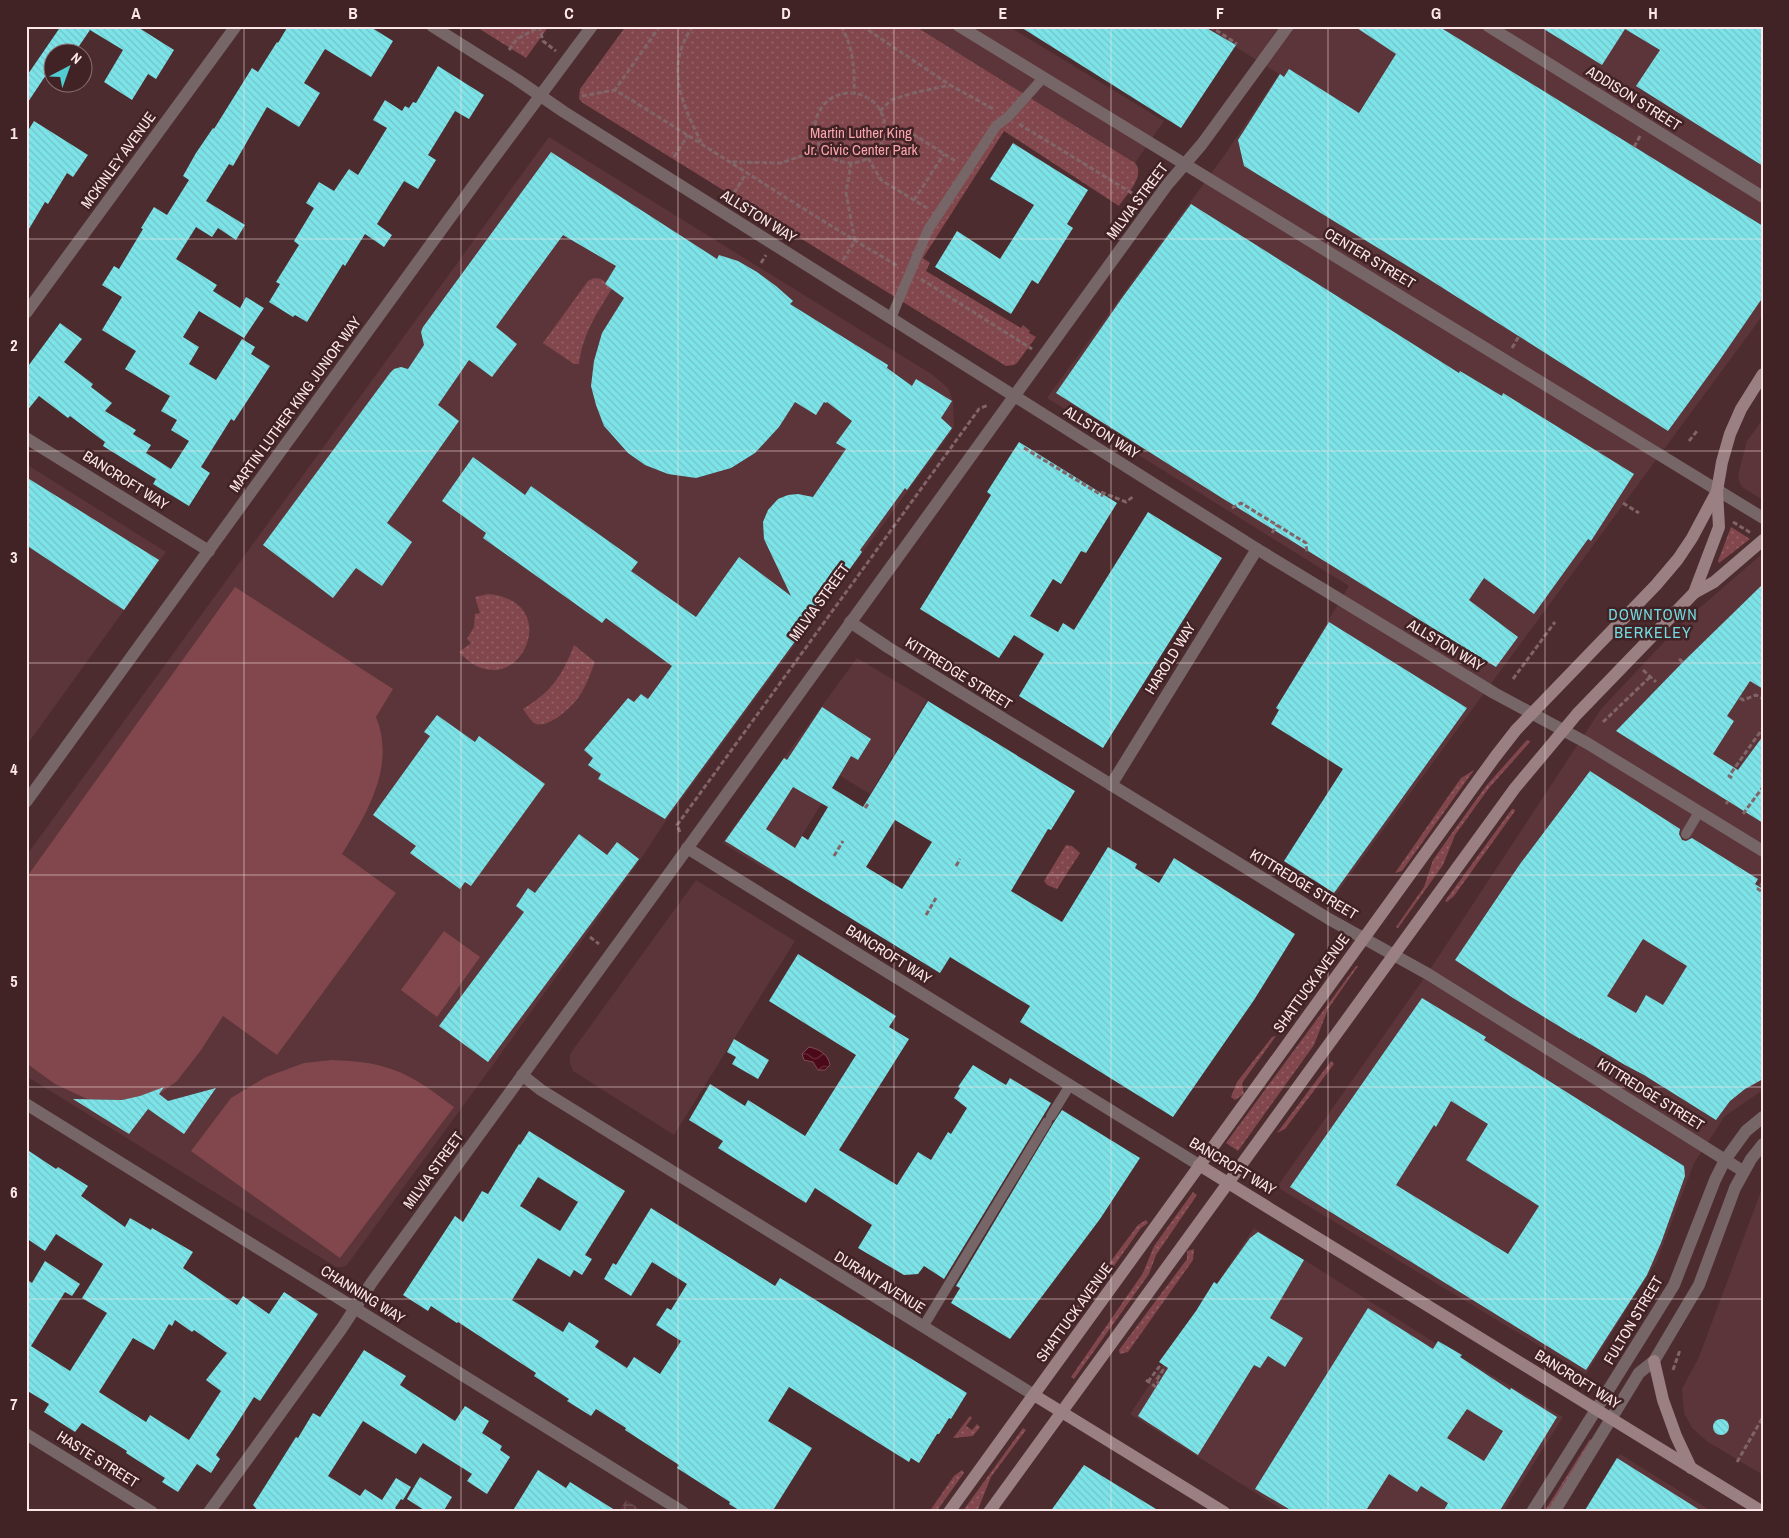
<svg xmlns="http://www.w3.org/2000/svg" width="1789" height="1538" font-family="'Archivo Narrow',sans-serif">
	<defs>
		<pattern id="industrial-grid" width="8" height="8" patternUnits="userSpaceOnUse" patternTransform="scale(1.25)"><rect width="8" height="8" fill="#5b3539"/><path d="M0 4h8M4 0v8" fill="none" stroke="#735256"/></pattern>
		<pattern id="green-dots" width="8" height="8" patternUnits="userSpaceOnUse" patternTransform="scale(1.25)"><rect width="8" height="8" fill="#81474d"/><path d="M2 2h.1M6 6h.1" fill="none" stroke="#946267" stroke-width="1.8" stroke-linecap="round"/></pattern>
		<pattern id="water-waves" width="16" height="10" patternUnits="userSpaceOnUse" patternTransform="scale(1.25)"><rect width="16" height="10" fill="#4c0919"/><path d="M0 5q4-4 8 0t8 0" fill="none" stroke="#672d3a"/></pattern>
		<pattern id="building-back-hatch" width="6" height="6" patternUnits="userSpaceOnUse" patternTransform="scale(1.25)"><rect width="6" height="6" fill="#7ce4e8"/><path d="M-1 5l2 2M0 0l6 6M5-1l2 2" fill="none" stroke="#72c4c8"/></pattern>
	</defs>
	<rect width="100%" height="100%" fill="#4c2c2f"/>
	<g fill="#5b3539">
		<polygon points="915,26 1008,26 1164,121 1135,163"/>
		<polygon points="1202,26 1763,26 1763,315 1336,894 1284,862 1343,769 1271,724 1279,711 1276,708 1349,586 1047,398 1226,153 1279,74"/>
		<polygon points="549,137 933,375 948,388 953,401 954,426 951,432 667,819 640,860 495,1062 347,1265 343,1267 336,1267 26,1076 26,856"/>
		<polygon points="1763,419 1763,500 1742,487 1739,481 1738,475 1747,441"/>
		<polygon points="26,464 166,552 26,746"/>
		<polygon points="1763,553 1763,1090 1725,1116 1694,1163 1657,1261 1586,1374 1277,1187 1427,974 1601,709 1681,624"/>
		<polygon points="857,658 927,700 870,794 839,775 777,876 722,843"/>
		<polygon points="696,880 795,941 674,1135 573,1071 570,1063 570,1054"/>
		<polygon points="1763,1186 1763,1475 1708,1442 1692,1428 1684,1413 1682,1389 1699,1357"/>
		<polygon points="1254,1228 1459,1358 1461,1357 1563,1417 1503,1512 1286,1512 1130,1414"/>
		<polygon points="1620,1454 1713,1512 1583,1512"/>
	</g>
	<polygon fill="url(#industrial-grid)" points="626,1500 644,1512 619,1512"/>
	<g fill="url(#green-dots)">
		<polygon points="475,26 549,26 526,58"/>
		<path d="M626,26H915L1135,163C1146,176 1126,195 1119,206L1004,131L923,258L930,263L926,271L1021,328L1023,325L1030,331L1029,333L1036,337L1017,363L1014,365L1006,366L583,103L579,99L580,89Z"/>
		<path d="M594,278L601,279L613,287C597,313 583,333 579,364H574L543,343L588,281Z"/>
		<polygon points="1731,527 1750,539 1719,563 1718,561"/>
		<path d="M488,594C570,601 514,713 459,652L471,643L467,639L474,627L475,614L480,613L475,597Z"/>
		<path d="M574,645L595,662C590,674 586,687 578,698C572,707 549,728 536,724C530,721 527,714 523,709C551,692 563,675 574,645Z"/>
		<polygon points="1527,740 1530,741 1530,742 1489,788 1455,835 1443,865 1398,928 1396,927 1424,887 1433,860 1452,833 1486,786"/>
		<polygon points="1474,770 1402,871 1395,873 1461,778"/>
		<polygon points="1512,809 1514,809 1515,811 1454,896 1447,902 1445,901"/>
		<polygon points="1066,845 1072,846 1080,853 1057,889 1047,885 1044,881"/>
		<polygon points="1356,966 1358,966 1328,1009 1314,1045 1238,1151 1226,1143"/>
		<polygon points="1276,1036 1242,1083 1244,1094 1235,1100 1231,1097 1237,1082 1272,1037"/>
		<polygon points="1331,1061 1334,1064 1285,1129 1277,1133"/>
		<polygon points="1193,1192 1197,1195 1156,1255 1149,1274 1074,1379 1071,1377 1143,1273 1154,1246"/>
		<polygon points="1146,1220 1148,1223 1141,1228 1071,1326 1068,1326 1068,1318 1138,1225"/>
		<polygon points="1194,1249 1193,1260 1128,1352 1120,1354 1119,1350 1187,1259 1187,1251"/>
		<polygon points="970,1416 972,1418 966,1426 972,1430 977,1424 980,1427 973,1436 953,1438"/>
		<polygon points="1023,1428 1026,1430 991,1477 977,1512 962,1512"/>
		<polygon points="1590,1439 1592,1441 1548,1512 1544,1512"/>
		<polygon points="962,1470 964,1473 936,1512 929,1512 954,1476"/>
	</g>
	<g fill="#81474d">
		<path d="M235,587L393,689L376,717C396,766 367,813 342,854L396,893L277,1055L223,1016L201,1050L177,1081L159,1094L122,1100L87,1099L55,1084L26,1063V878Z"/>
		<polygon points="444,931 480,957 437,1017 401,990"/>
		<path d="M332,1060C352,1061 372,1062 391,1069C414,1076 435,1093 454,1107L340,1258L191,1151L231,1098L266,1077L304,1063Z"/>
	</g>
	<path fill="url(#water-waves)" stroke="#814c57" d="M809,1047C819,1049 828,1054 830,1065L825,1070H818L813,1062L804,1060L802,1054Z"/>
	<g fill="url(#building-back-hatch)" fill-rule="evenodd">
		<polygon points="61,26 136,26 174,50 156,79 148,74 132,100 104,82 123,50 90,30 75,52 52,52 52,66 26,105 26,77"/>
		<polygon points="288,26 369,26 393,41 371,77 325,49 304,83 320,93 299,127 267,107 233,166 229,164 206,201 245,225 236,240 218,228 212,237 196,227 176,259 217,285 213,291 240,308 246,297 264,308 244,338 199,311 183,337 199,347 189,364 216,380 242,339 255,347 251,354 270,366 234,421 231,419 201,467 210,473 189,506 153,484 156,479 103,446 105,442 70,416 68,418 39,396 26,412 26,369 60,323 82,339 64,362 93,384 91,387 112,403 105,411 136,430 133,434 151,445 146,453 171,469 189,441 171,430 177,420 161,411 170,396 125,369 136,351 102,330 122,297 102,285 114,266 119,269 143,229 141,228 154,207 167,215 189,180 183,176 196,153 213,128 214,129 252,68 258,72 277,42 278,43"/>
		<polygon points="1019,26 1203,26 1236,45 1181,128"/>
		<polygon points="1354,26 1438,26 1763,226 1763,297 1719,361 1668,431 1427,278 1244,166 1238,140 1280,74 1284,77 1289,69 1359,113 1396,54"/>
		<polygon points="1539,26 1763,26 1763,166 1636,86 1660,50 1625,29 1602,65"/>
		<polygon points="438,66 484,95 469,119 455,111 428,155 436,160 418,189 404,181 377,224 392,235 384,247 365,234 345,266 343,264 307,322 295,315 293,317 269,302 280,284 276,282 299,245 294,241 314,208 306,203 319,182 334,191 349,169 358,175 387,128 373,120 385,100 402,111 405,106 409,108 413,102 416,103"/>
		<polygon points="34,121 88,155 73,177 67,173 48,204 45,202 26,234 26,134"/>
		<polygon points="1013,143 1088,190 1067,224 1073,228 1038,284 1032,280 1011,314 935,267 957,231 1000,259 1034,205 990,179"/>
		<polygon points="551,152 717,259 719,255 738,261 757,272 776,286 793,301 790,304 888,365 887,368 912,386 916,379 952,401 941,418 952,428 907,490 905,488 860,550 862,552 839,584 835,582 812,611 815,614 665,819 598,779 601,774 588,765 593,758 584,750 628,698 634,702 641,694 648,699 672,666 606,618 602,623 483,538 486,533 442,501 473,457 525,495 531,486 638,562 631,571 696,617 739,557 791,596 764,539 763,522 768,510 778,499 788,495 798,494 813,497 846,449 836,443 852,421 827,402 826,403 824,402 816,415 795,402 779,427 755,453 731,468 696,478 668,474 645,465 628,453 604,426 596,405 591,386 594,361 602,333 624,298 605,284 616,266 563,235 496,327 517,344 492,377 469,360 438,405 459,421 387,523 412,542 382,586 356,568 333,598 263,545 390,373 394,369 401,367 408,369 424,345 421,332 423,327"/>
		<polygon points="1191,204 1459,373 1460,371 1502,396 1503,393 1634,474 1591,541 1588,539 1534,614 1484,578 1469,600 1518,637 1496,667 1222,498 1056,393 1122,298"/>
		<polygon points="1019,442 1117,503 1086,553 1081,551 1061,584 1053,579 1030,616 1058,632 1063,623 1074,630 1148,512 1222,558 1103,748 1019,696 1044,654 1014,635 999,658 920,609 991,495 987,492"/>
		<polygon points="26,477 159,560 124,610 26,545"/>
		<polygon points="1763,584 1763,689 1750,681 1727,716 1734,721 1713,754 1738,770 1763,736 1763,823 1616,731 1683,662"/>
		<polygon points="1329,622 1467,708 1334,893 1284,861 1343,769 1271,724 1279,710 1276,708"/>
		<path d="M928,701L1075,791L1051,830L1048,829L1011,891L1062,922L1108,847L1137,864L1135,868L1159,883L1174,858L1295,934L1254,1000L1173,1117L1020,1022L1030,1006L950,957L940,973L725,841L784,758L787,760L822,707L871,739L858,760L851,756L832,788L863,807ZM793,787L828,807L808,840L802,836L795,848L766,829ZM895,820L932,842L902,889L866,867Z"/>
		<polygon points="437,715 475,742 479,736 545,784 471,886 465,882 460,889 410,853 416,846 373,815 430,736 424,732"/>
		<path d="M1590,771L1680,829L1679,834L1682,840L1686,841L1692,838L1758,879L1755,884L1763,889V1079L1745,1089L1730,1101L1716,1120L1644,1075L1625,1065L1580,1038V1039L1513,998L1455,960L1520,864ZM1643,939L1687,966L1663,1005L1646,995L1636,1013L1607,996Z"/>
		<polygon points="579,834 607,855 617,842 639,859 488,1062 439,1026 524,912 516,906 528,888 535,893"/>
		<polygon points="798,954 896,1016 889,1027 909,1039 839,1150 897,1185 918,1152 931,1160 948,1132 951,1134 967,1108 954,1098 960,1088 958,1087 973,1065 1006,1085 1010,1078 1051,1103 944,1279 924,1266 918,1274 904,1275 858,1248 872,1225 815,1188 806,1203 718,1148 723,1141 689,1120 710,1084 745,1106 748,1100 805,1136 856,1055 769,1001"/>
		<path d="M1422,998L1486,1037L1484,1040L1684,1166L1685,1176L1661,1243L1647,1275L1586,1370L1290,1187ZM1451,1101L1488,1124L1466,1160L1539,1206L1508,1254L1396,1185L1434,1125L1436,1127Z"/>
		<polygon points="734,1039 769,1060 758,1079 732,1064 736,1057 727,1052"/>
		<polygon points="164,1087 159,1094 168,1101 216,1088 184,1134 148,1109 129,1134 73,1099 122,1100 140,1096"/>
		<polygon points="1062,1110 1140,1158 1100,1219 1010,1339 951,1303 960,1288 956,1286 1054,1122"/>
		<path d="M529,1131L625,1191L585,1255L592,1259L582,1275L574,1270L570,1277L538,1258L512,1300L563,1332L569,1322L599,1341L595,1347L627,1368L634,1357L660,1374L681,1341L656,1325L667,1308L671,1310L687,1284L652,1262L631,1296L604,1279L613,1263L616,1265L651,1208L775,1286L780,1278L967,1393L951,1419L949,1418L939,1434H937L919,1463L911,1458L909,1462L789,1387L768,1421L812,1448L772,1512H742L729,1504L730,1502L677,1468L679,1465L625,1430L626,1428L596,1409L591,1416L567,1401L569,1399L534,1376L536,1373L458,1322L457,1323L431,1306L428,1311L403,1295L455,1216L463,1222L482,1191L488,1194L519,1144L520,1145ZM538,1177L578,1202L560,1231L520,1206Z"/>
		<path d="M26,1149L56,1169L58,1167L88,1186L81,1196L125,1227L130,1218L151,1230L152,1228L193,1252L183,1268L237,1305L243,1296L269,1314L284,1292L318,1314L260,1401L254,1397L233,1430L216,1455L220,1459L211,1473L197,1464L178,1492L162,1482L165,1478L126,1453L127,1451L82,1423L75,1432L44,1412L49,1404L26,1390V1279L32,1283L45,1261L80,1284L72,1296L65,1292L31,1346L70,1371L107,1313L82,1298L103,1264L56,1234L45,1251L26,1238ZM175,1320L192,1332L194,1330L227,1353L206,1380L221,1391L189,1440L150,1415L146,1422L99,1392L133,1338L154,1350L169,1324L172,1326Z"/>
		<polygon points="1258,1232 1304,1260 1270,1318 1303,1338 1285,1367 1268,1356 1260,1368 1254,1365 1198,1455 1138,1416 1168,1368 1159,1362 1196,1311 1214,1282 1217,1284 1250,1238"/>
		<path d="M1368,1308L1433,1349L1438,1341L1462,1355L1460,1357L1510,1390L1511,1388L1557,1417L1499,1512H1443L1448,1503L1421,1486L1417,1492L1389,1474L1365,1512H1294L1255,1489ZM1467,1409L1503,1431L1484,1461L1447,1438Z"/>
		<polygon points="364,1350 406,1376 400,1385 455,1421 465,1406 489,1421 482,1433 502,1446 500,1450 510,1457 487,1494 467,1481 472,1474 423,1443 416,1454 363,1421 328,1476 360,1496 365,1489 382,1500 396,1478 411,1487 403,1500 401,1499 395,1508 400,1512 259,1512 253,1505 296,1437 298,1438 313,1413 320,1417"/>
		<circle cx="1721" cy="1427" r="8"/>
		<polygon points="1617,1458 1703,1512 1584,1512"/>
		<polygon points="1084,1465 1161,1512 1050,1512"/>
		<polygon points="538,1470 566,1488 570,1482 618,1512 512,1512"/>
		<polygon points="420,1477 452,1497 443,1512 427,1512 407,1499"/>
	</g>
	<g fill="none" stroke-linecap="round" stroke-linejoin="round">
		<g stroke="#816467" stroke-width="3" stroke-dasharray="5 2.5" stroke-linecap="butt">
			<polyline points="539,26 543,41 556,51"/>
			<path d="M660,26L615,90C710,148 802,210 898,266"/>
			<path d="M693,26C664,67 682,103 701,142"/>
			<path d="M841,26C853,46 855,70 854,94"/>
			<polyline points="862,26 950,85 995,110"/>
			<polyline points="1210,26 1237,44"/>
			<polyline points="509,50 517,39 539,27"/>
			<circle cx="850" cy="128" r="35"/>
			<polyline points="582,96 615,90"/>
			<polyline points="880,111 891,100 913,93 950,85"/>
			<polyline points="1019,124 1140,198"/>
			<polyline points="884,128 908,131 957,162"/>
			<polyline points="1634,147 1640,136"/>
			<polyline points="674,157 688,135"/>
			<polyline points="868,158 881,180 927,208"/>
			<polyline points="732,162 781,163 822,149"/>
			<polyline points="734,193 747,172"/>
			<polyline points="914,200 944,154"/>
			<polyline points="843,260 855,241 846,193 851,163"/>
			<polyline points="761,263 766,255"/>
			<polyline points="921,279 1032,349"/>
			<polyline points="1512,348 1519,336"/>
			<polyline points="1689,441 1697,431"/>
			<polyline points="1024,448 1103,496"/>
			<polyline points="1101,492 1126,502 1134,496"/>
			<polyline points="1623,503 1639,513"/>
			<polyline points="1232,508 1241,503 1306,543 1307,554"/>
			<polyline points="1733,522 1751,533"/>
			<polyline points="1272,533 1277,525"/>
			<polyline points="1679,659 1683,662"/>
			<polyline points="1643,670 1656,682"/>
			<polyline points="1513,679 1555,622"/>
			<polyline points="1740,698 1743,700 1756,695 1763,699"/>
			<polyline points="1603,722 1650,677"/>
			<polyline points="1732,778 1729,776 1763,728"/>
			<polyline points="1726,804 1728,801"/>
			<polyline points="865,808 868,804"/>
			<polyline points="1743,814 1763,787"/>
			<polyline points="680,832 677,825 680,821 979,409 988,405"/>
			<polyline points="834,856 843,841"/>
			<polyline points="956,866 960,859"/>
			<polyline points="1761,891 1758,889 1763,882"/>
			<polyline points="926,915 936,898"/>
			<polyline points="590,937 599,944"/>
			<polyline points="1673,1370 1680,1350"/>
			<polyline points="1146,1380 1156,1387"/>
			<polyline points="1148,1382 1159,1367 1163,1370 1156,1381 1159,1383"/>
			<polyline points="1737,1462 1763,1417"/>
		</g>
		<g stroke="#766667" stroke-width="10">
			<polyline points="891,318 928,230 996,126 1008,117 1043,78"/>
			<polyline points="1686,834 1699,812"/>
			<polyline points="1051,1116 1070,1085"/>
			<polyline points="923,1327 1047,1122"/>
		</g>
		<g stroke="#766667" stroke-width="12">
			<polyline points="432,26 516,79 564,112 1257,549 1494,693 1587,743 1763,851"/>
			<polyline points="959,26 1763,518"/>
			<polyline points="1488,26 1763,197"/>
			<polyline points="26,313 236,26"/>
			<polyline points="26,438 209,551"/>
			<polyline points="850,622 889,648 1329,919 1428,974 1743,1171"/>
			<polyline points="1111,785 1257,549"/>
			<polyline points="687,848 1199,1165"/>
			<polyline points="522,1075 541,1090 1034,1395"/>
			<polyline points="26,1104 683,1512"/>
			<polyline points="209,1512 342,1328 372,1282 676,864 1167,185 1202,144 1288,26"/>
		</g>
		<g stroke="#766667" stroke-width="12">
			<polyline points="26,802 476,182 592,26"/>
			<polyline points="26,1434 152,1512"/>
			<polyline points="1532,1512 1674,1285 1715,1180 1725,1160 1746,1131 1763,1117"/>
			<polyline points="1554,1512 1639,1373 1654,1361 1699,1285 1735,1188 1751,1159 1763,1144"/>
		</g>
		<g stroke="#9a8082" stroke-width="12">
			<polyline points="1694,593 1714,582 1763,540"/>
			<polyline points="1199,1165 1763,1512"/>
			<polyline points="1654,1361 1663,1400 1676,1436 1691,1468"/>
			<polyline points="1034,1395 1224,1512"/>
			<polyline points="949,1512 1495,757 1516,730 1656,585 1678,559 1692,538 1716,493"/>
			<polyline points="989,1512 1515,788 1577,714 1694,593 1719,527 1717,491 1722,462 1730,434 1741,409 1763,374"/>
		</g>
	</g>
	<path fill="none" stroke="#fce7e8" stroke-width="1" stroke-opacity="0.55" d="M244,26V1512M461,26V1512M678,26V1512M894,26V1512M1111,26V1512M1328,26V1512M1545,26V1512M26,239H1763M26,451H1763M26,663H1763M26,875H1763M26,1087H1763M26,1299H1763"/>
	<g text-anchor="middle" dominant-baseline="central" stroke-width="5" stroke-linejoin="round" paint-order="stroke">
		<g font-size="15" fill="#fce7e8" stroke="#412225">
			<text transform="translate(1634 98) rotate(32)">ADDISON STREET</text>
			<text transform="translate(118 160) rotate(-54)">MCKINLEY AVENUE</text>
			<text transform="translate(1137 201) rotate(-53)">MILVIA STREET</text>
			<text transform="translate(759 216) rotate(32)">ALLSTON WAY</text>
			<text transform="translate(1370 258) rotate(31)">CENTER STREET</text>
			<text transform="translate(295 404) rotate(-54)">MARTIN LUTHER KING JUNIOR WAY</text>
			<text transform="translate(1102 432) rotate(32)">ALLSTON WAY</text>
			<text transform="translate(126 480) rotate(32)">BANCROFT WAY</text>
			<text transform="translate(819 602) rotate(-54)">MILVIA STREET</text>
			<text transform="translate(1446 645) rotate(31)">ALLSTON WAY</text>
			<text transform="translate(1170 658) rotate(-58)">HAROLD WAY</text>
			<text transform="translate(959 673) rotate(32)">KITTREDGE STREET</text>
			<text transform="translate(1304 884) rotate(31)">KITTREDGE STREET</text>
			<text transform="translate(889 954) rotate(32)">BANCROFT WAY</text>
			<text transform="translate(1311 983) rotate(-54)">SHATTUCK AVENUE</text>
			<text transform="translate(1651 1094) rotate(32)">KITTREDGE STREET</text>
			<text transform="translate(1233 1166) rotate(31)">BANCROFT WAY</text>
			<text transform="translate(433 1170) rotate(-54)">MILVIA STREET</text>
			<text transform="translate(880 1282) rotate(32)">DURANT AVENUE</text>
			<text transform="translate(363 1294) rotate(32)">CHANNING WAY</text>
			<text transform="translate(1074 1312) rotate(-54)">SHATTUCK AVENUE</text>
			<text transform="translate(1633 1320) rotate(-59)">FULTON STREET</text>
			<text transform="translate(1578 1379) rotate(32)">BANCROFT WAY</text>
			<text transform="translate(98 1459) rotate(32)">HASTE STREET</text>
		</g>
		<g font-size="15" fill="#fba6ae" stroke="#412225">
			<text x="861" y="132">Martin Luther King<tspan x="861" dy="17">Jr. Civic Center Park</tspan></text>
		</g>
		<g font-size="16" letter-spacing="1" fill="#71dde2" stroke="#412225">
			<text x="1653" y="614">DOWNTOWN<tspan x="1653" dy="18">BERKELEY</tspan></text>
		</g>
	</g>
	<rect width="1789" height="1538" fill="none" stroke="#412225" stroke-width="55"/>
	<g transform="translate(68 68) rotate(41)"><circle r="24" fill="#412225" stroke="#8c7173"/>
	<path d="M0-4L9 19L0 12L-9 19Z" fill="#51ccd1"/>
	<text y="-8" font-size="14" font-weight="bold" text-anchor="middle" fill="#fce7e8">N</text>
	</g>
	<rect x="28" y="28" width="1734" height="1482" fill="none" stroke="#fce7e8" stroke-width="2"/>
	<g font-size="16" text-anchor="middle" font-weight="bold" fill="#fce7e8">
		<text x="136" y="19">A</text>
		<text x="353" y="19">B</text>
		<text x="569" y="19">C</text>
		<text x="786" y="19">D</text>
		<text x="1003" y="19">E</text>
		<text x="1220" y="19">F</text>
		<text x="1436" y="19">G</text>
		<text x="1653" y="19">H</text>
		<text x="14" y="139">1</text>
		<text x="14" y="351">2</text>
		<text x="14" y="563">3</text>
		<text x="14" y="775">4</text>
		<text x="14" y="987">5</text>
		<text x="14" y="1198">6</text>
		<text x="14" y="1410">7</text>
	</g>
</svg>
